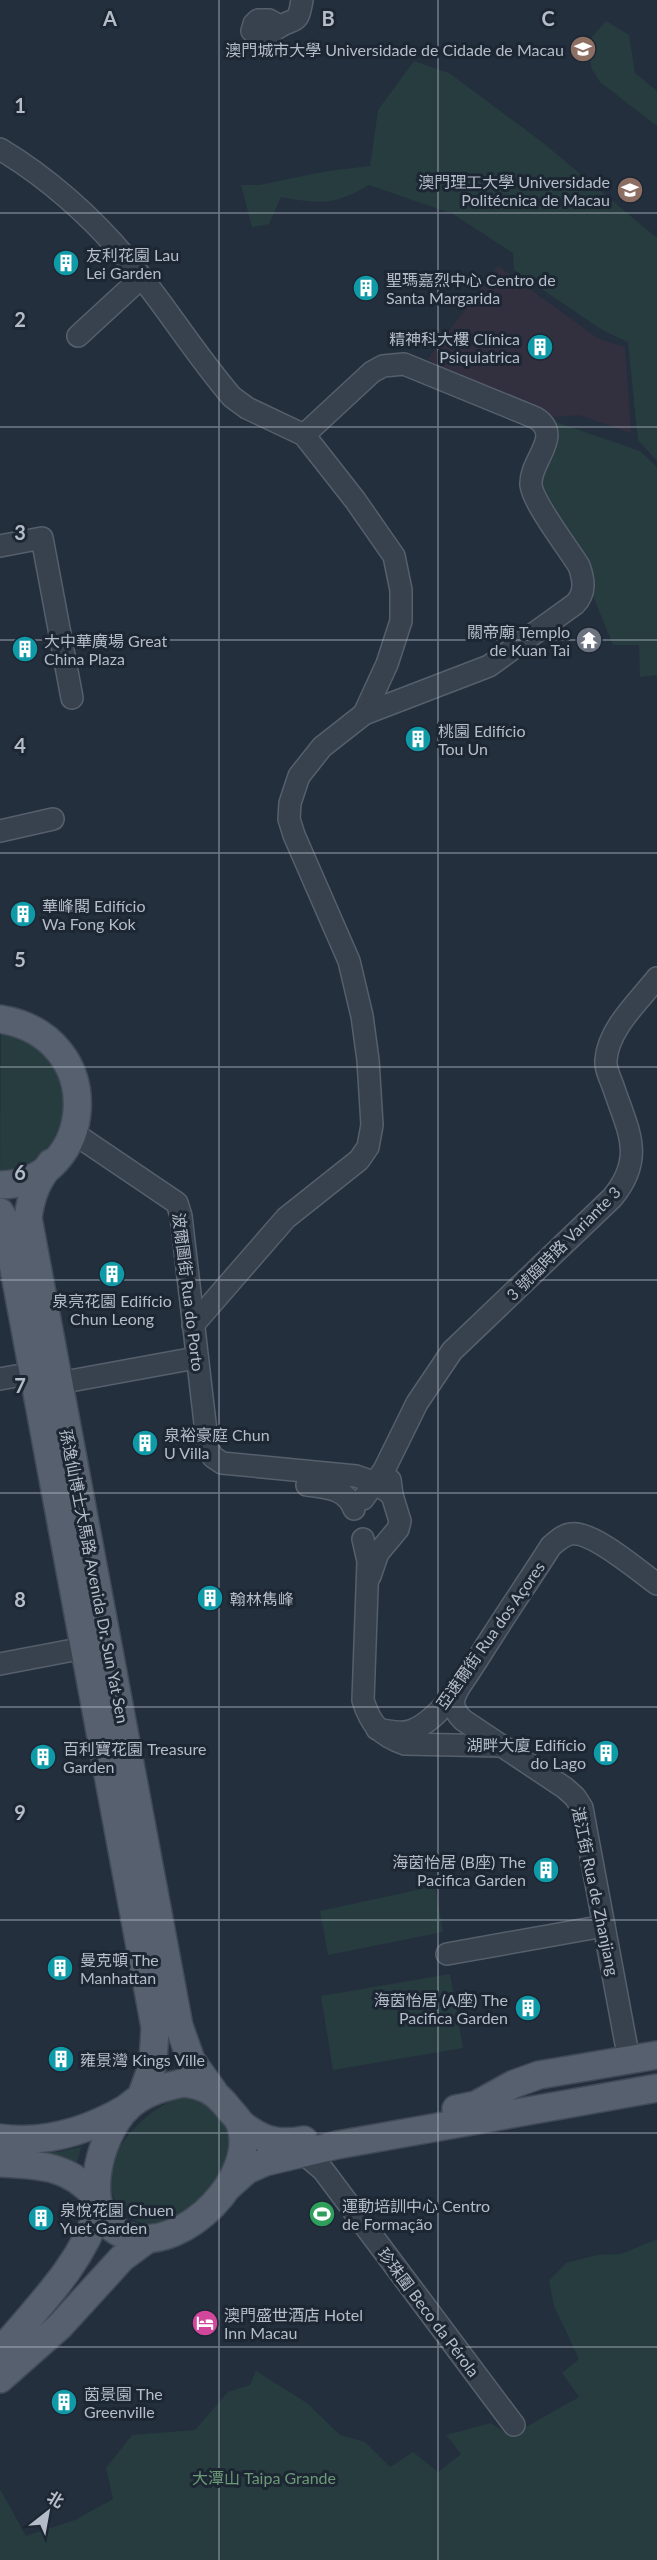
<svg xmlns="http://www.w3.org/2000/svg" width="657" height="2560" font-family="Lato,'Noto Sans SC',sans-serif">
	<rect width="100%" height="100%" fill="#242f3e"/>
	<polygon fill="#32303f" points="498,266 599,339 625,347 631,433 579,415 555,417 455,376 428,359"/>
	<g fill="#263c3f">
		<polygon points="606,21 629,35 635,73 657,91 657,126 600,82 592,69 586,44"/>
		<path d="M414,61L449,73L542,142L657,238V461L638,440L628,342L602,330L514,270L513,253L453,214L369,185C333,206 321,204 281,197L269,224L252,227L241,185H259L328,171L370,166L378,110Z"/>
		<polygon points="550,420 640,451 657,467 657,675 640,677 639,645 613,645 589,586 538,496"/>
		<path d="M1,1032C12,1037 29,1040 39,1048C87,1087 61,1168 0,1171Z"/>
		<polygon points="435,1886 443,1932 328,1955 320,1911"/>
		<polygon points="450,1974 463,2048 333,2070 321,1996"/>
		<path d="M187,2095C202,2098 207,2102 217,2113C224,2120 229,2126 230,2137C234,2173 178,2235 141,2223C132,2220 122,2212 117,2203C90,2161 148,2104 187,2095Z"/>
		<polygon points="0,2145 58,2152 81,2147 75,2169"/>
		<polygon points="657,2239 657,2560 0,2560 0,2489 26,2536 75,2520 113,2499 106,2468 132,2435 195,2430 228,2392 250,2385 256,2371 307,2403 340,2435 365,2442 390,2467 413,2452 438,2472 461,2454 446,2435 491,2423 510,2436 579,2397 562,2373 579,2359 554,2306 549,2281 566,2263 597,2255 621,2254"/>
	</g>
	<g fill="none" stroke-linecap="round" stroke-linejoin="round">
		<defs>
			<g id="minor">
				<path d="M280,26L269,20H258L254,24L252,31L262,38C268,35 273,31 279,27C295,17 298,26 302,0"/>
				<path d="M0,149C47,177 92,217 127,259C164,303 194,353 232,397L247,408L304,435L355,500L394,556L401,590V621L387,664L364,714L322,747L299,776L290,803L289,819L294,835L349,961L362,1016L368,1060L372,1125L368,1147L359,1160L286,1218L193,1325"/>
				<polyline points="78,336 141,278"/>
				<path d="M304,435L372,372L383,366L404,364L536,418C564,436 529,461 531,485C533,503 568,548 579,566C584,580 586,593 575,604L489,666L364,714"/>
				<polyline points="0,546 42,538 72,698"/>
				<polyline points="0,831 53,819"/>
				<polyline points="72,1132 177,1203 181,1216 208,1449 213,1457 222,1463 356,1476 376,1483 392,1495"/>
				<polyline points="0,1379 33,1373"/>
				<polyline points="59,1383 190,1359"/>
				<path d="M307,1485C327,1488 346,1488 354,1509"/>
				<path d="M363,1499L384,1470L417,1403L452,1351L612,1198C646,1157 628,1131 613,1086C610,1078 605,1068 606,1060C608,1029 639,1001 657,978"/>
				<path d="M363,1539L368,1561L363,1700C370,1724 381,1736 405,1744L502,1746"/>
				<polyline points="370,1576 378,1553 398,1529 400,1521 392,1495 390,1480"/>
				<polyline points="0,1664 84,1648"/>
				<path d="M464,1679C454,1696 447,1704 463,1720L565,1788L575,1797L582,1808L629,2060"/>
				<path d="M377,1729C389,1731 402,1735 413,1730C447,1715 473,1665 493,1635C512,1605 532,1576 551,1546C557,1541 563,1535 571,1534C592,1530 640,1572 657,1584"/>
				<polyline points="447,1954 604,1926"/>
				<polyline points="303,2153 323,2170 514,2425"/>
			</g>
			<g id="major">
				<path d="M0,1019C110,1037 96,1183 0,1185"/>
				<path d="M51,1163C37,1181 31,1195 28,1218L179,2026L191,2060L214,2092"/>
				<polyline points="0,1212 5,1221 155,2027 153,2064 141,2097"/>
				<path d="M183,2083C204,2085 216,2092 229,2109C232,2113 238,2118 240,2123C259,2176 185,2251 131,2237C74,2223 98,2134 129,2106C145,2092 164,2087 183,2083Z"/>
				<polyline points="456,2109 476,2105 514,2084 539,2075 657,2055"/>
				<path d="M239,2122C260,2140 277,2145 304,2140"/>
				<path d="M0,2138C45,2144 88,2131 127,2108"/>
				<path d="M0,2163C39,2165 69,2165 96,2197"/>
				<polyline points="229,2186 247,2170 265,2162 337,2145 657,2088"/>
				<path d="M0,2352C37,2307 82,2265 99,2208"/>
				<polyline points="0,2379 60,2326 122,2258 145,2241"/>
			</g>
		</defs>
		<use href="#minor" stroke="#565f6c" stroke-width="24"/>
		<use href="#major" stroke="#414a57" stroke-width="30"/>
		<use href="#minor" stroke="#38414e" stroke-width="21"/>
		<use href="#major" stroke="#56606e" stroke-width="27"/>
	</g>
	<path fill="none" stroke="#b4bcc9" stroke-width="1.5" stroke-opacity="0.55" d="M219,0V2560M438,0V2560M0,213H657M0,427H657M0,640H657M0,853H657M0,1067H657M0,1280H657M0,1493H657M0,1707H657M0,1920H657M0,2133H657M0,2347H657"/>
	<defs>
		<symbol id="university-disc" viewBox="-11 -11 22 22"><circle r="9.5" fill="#8d6e63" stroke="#1d2633"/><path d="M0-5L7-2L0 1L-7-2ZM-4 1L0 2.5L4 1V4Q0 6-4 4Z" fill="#fff"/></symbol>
		<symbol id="building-disc" viewBox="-11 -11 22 22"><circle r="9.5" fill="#0f9aa8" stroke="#1d2633"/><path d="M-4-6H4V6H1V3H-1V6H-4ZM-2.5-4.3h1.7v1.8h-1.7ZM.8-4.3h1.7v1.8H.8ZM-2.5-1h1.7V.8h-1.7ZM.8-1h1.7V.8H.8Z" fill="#fff"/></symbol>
		<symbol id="temple-disc" viewBox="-11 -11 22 22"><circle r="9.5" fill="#6b7280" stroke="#1d2633"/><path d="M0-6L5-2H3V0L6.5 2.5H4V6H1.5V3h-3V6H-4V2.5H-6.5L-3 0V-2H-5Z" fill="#fff"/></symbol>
		<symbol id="stadium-disc" viewBox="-11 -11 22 22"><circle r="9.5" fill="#2e9e5b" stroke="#1d2633"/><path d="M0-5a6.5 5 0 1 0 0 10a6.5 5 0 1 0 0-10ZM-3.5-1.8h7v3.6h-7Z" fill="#fff"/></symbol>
		<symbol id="hotel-disc" viewBox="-11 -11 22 22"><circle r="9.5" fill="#d1479c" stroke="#1d2633"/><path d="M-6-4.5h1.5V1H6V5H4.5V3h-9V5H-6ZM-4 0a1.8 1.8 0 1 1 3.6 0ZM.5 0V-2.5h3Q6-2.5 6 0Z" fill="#fff"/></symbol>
	</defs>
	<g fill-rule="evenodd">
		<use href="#university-disc" x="568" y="34" width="30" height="30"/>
		<use href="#university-disc" x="615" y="175" width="30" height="30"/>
		<use href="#building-disc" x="51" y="248" width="30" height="30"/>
		<use href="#building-disc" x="351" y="273" width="30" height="30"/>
		<use href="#building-disc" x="525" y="332" width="30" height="30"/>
		<use href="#temple-disc" x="574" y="625" width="30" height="30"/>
		<use href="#building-disc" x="10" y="634" width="30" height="30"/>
		<use href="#building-disc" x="403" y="724" width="30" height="30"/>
		<use href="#building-disc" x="8" y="899" width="30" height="30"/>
		<use href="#building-disc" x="97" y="1259" width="30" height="30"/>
		<use href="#building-disc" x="130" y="1428" width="30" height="30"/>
		<use href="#building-disc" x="195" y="1583" width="30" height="30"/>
		<use href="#building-disc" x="591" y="1738" width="30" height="30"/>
		<use href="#building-disc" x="28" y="1742" width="30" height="30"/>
		<use href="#building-disc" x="531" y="1855" width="30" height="30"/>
		<use href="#building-disc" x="45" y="1953" width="30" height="30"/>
		<use href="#building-disc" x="513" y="1993" width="30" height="30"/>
		<use href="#building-disc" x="46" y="2044" width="30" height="30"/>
		<use href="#stadium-disc" x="307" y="2199" width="30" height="30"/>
		<use href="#building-disc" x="26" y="2203" width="30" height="30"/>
		<use href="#hotel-disc" x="190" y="2308" width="30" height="30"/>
		<use href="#building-disc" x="49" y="2387" width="30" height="30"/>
	</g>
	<g text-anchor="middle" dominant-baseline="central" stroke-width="6" stroke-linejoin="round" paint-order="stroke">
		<g font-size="16" fill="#b4bcc9" stroke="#1d2633" text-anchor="start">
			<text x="564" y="49" text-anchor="end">澳門城市大學 Universidade de Cidade de Macau</text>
			<text x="610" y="181" text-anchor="end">澳門理工大學 Universidade<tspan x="610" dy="18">Politécnica de Macau</tspan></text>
			<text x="86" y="254">友利花園 Lau<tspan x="86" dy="18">Lei Garden</tspan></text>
			<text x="386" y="279">聖瑪嘉烈中心 Centro de<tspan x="386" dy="18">Santa Margarida</tspan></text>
			<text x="520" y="338" text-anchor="end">精神科大樓 Clínica<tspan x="520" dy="18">Psiquiatrica</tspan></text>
			<text x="570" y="631" text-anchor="end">關帝廟 Templo<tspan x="570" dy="18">de Kuan Tai</tspan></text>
			<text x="44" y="640">大中華廣場 Great<tspan x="44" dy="18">China Plaza</tspan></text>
			<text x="438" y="730">桃園 Edifício<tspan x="438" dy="18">Tou Un</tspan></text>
			<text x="42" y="905">華峰閣 Edifício<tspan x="42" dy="18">Wa Fong Kok</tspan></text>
			<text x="112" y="1300" text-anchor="middle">泉亮花園 Edifício<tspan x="112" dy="18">Chun Leong</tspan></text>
			<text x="164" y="1434">泉裕豪庭 Chun<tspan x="164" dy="18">U Villa</tspan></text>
			<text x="230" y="1598">翰林雋峰</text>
			<text x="586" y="1744" text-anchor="end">湖畔大廈 Edifício<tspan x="586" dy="18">do Lago</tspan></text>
			<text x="63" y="1748">百利寶花園 Treasure<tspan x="63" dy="18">Garden</tspan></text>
			<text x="526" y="1861" text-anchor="end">海茵怡居 (B座) The<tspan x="526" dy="18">Pacifica Garden</tspan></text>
			<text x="80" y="1959">曼克頓 The<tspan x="80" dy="18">Manhattan</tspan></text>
			<text x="508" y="1999" text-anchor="end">海茵怡居 (A座) The<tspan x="508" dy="18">Pacifica Garden</tspan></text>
			<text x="80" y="2059">雍景灣 Kings Ville</text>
			<text x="342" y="2205">運動培訓中心 Centro<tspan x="342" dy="18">de Formação</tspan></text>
			<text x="60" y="2209">泉悅花園 Chuen<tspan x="60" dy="18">Yuet Garden</tspan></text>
			<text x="224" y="2314">澳門盛世酒店 Hotel<tspan x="224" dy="18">Inn Macau</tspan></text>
			<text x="84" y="2393">茵景園 The<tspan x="84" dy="18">Greenville</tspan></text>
		</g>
		<g font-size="16" fill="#b4bcc9" stroke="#1d2633">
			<text transform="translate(563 1243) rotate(-45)">3 號臨時路 Variante 3</text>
			<text transform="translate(189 1292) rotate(83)">波爾圖街 Rua do Porto</text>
			<text transform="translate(95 1576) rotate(79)">孫逸仙博士大馬路 Avenida Dr. Sun Yat Sen</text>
			<text transform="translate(490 1635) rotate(-55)">亞速爾街 Rua dos Açores</text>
			<text transform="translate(596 1891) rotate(78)">湛江街 Rua de Zhanjiang</text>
			<text transform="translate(429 2312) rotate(53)">珍珠圍 Beco da Pérola</text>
		</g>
		<g font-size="16" fill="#6b9a76" stroke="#1d2633">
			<text x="264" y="2477">大潭山 Taipa Grande</text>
		</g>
	</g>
	<g font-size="20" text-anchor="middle" font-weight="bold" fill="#b4bcc9" stroke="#1d2633" stroke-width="6" stroke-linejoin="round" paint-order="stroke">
		<text x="110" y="26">A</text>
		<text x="328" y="26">B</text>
		<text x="548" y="26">C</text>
		<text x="20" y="113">1</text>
		<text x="20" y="327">2</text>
		<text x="20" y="540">3</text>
		<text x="20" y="753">4</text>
		<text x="20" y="967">5</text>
		<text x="20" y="1180">6</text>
		<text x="20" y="1393">7</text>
		<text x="20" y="1607">8</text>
		<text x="20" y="1820">9</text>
	</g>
	<g transform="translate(48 2512) rotate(31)" stroke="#1d2633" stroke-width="4.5" paint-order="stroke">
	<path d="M0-4.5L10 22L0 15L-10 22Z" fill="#b4bcc9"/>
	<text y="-9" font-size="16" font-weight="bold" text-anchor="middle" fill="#b4bcc9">北</text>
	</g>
</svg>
